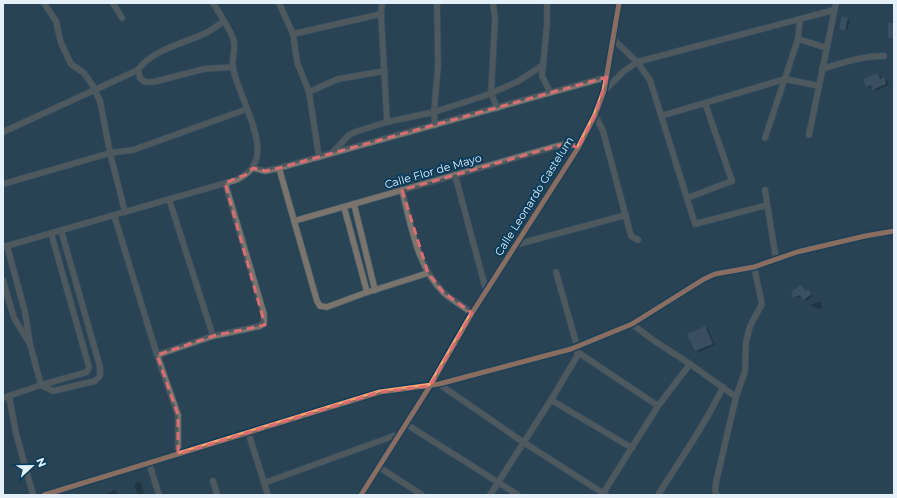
<svg xmlns="http://www.w3.org/2000/svg" width="897" height="498" font-family="Montserrat,sans-serif">
	<rect width="100%" height="100%" fill="#294455"/>
	<g fill="#0007">
		<polygon points="843,18 850,20 847,31 840,29"/>
		<polygon points="878,74 881,76 882,79 887,80 889,85 876,91 873,87 870,88 867,86"/>
		<polygon points="810,291 813,295 807,301 802,296 796,298 794,297"/>
		<polygon points="819,302 821,303 822,308 818,309 810,305"/>
		<polygon points="705,327 708,329 715,345 699,352 696,351"/>
		<polygon points="139,482 141,483 144,493 139,494 137,493 134,484"/>
		<polygon points="115,490 116,491 118,495 105,495 105,494"/>
	</g>
	<g fill="#4d5e6f">
		<polygon points="842,16 848,18 845,31 839,29"/>
		<rect x="888" y="23" width="6" height="15"/>
		<polygon points="878,73 880,79 884,77 886,84 872,90 871,85 866,87 863,79"/>
		<polygon points="801,285 806,291 808,289 812,294 804,300 800,295 793,298 791,292"/>
		<polygon points="705,326 713,344 695,351 687,334"/>
	</g>
	<g fill="none" stroke-linecap="round" stroke-linejoin="round">
		<defs>
			<g id="street">
				<polyline points="44,3 56,21 61,43 71,64 84,73 93,86 100,101 110,153 125,212"/>
				<polyline points="113,3 122,18"/>
				<polyline points="279,3 293,34 297,62 309,92 319,157"/>
				<polyline points="382,3 381,14 387,122"/>
				<polyline points="493,3 495,19 491,93 497,108"/>
				<polyline points="547,3 547,24 542,76 550,92"/>
				<polyline points="293,34 381,14"/>
				<polyline points="613,39 637,62 650,80 695,224 767,205"/>
				<polyline points="798,39 827,48"/>
				<path d="M822,69C842,63 862,56 884,56"/>
				<polyline points="138,70 140,78 145,82 153,82 204,69 233,67"/>
				<polyline points="605,90 623,72 637,62 834,10"/>
				<polyline points="309,92 338,79 385,71"/>
				<polyline points="595,115 603,131 631,236 638,240"/>
				<polyline points="661,116 785,79 819,86"/>
				<polyline points="435,125 434,112 438,66 437,3"/>
				<path d="M3,132L138,70C151,50 185,43 206,33C212,30 218,25 224,21"/>
				<polyline points="809,135 836,3"/>
				<polyline points="765,138 798,39 800,19"/>
				<polyline points="333,152 349,135 355,132 387,122 434,112 484,96 517,82 543,65"/>
				<polyline points="253,168 265,171 279,168 607,77"/>
				<polyline points="279,168 317,301 320,306 327,307 362,294 428,273"/>
				<polyline points="455,175 486,290"/>
				<polyline points="3,184 110,153 133,150 247,109"/>
				<path d="M402,190C411,225 417,267 444,293C452,300 463,306 472,313"/>
				<polyline points="765,190 776,259"/>
				<polyline points="687,198 732,181 705,103"/>
				<polyline points="169,199 213,336"/>
				<polyline points="354,204 375,290"/>
				<polyline points="344,207 367,292"/>
				<polyline points="114,215 157,355 178,415 178,454"/>
				<polyline points="294,221 557,146 569,144 578,148"/>
				<polyline points="51,233 89,367 87,372 41,385 53,391 95,381 100,376 100,367 61,230"/>
				<polyline points="515,245 626,215"/>
				<path d="M3,247L236,180C248,174 254,169 257,156C261,131 238,93 233,68C231,57 237,48 233,38C228,26 220,14 213,3"/>
				<polyline points="556,272 577,346"/>
				<polyline points="3,280 14,318 30,344 25,312 7,246"/>
				<polyline points="576,351 658,406"/>
				<polyline points="157,355 213,336 260,326 264,322 264,314 225,183"/>
				<polyline points="690,364 736,397"/>
				<polyline points="439,384 523,442 606,495"/>
				<polyline points="9,396 16,433 33,495"/>
				<polyline points="3,398 41,385 30,344"/>
				<polyline points="551,400 632,448"/>
				<polyline points="406,424 518,495"/>
				<polyline points="248,432 268,495"/>
				<polyline points="149,463 159,495"/>
				<polyline points="379,467 422,495"/>
				<polyline points="213,481 217,495"/>
				<polyline points="264,483 399,434"/>
				<polyline points="44,495 380,392 439,384 571,349 632,324 704,279 715,274 754,267 797,252 865,236 894,231"/>
				<polyline points="361,495 430,386 472,313 578,148 595,115 604,91 619,3"/>
				<polyline points="490,495 551,400 579,353"/>
				<polyline points="602,495 658,406 690,364 653,340 632,324"/>
				<path d="M658,495C680,460 705,425 723,387"/>
				<polyline points="717,495 715,491 716,482 736,397 745,371 746,342 750,326 762,304 754,267"/>
			</g>
		</defs>
		<use href="#street" stroke="#4a5f6c" stroke-width="7"/>
		<use href="#street" stroke="#7b746c" stroke-width="5.5"/>
		<defs>
			<g id="cycleway">
				<polyline points="44,495 380,392 439,384 571,349 632,324 704,279 715,274 754,267 797,252 865,236 894,231"/>
				<polyline points="361,495 430,386 472,313 578,148 595,115 604,91 619,3"/>
			</g>
		</defs>
		<use href="#cycleway" stroke="#0a3c5b" stroke-width="8"/>
		<use href="#cycleway" stroke="#fca06f" stroke-width="5"/>
	</g>
	<path d="M0 0H897V498H0ZM607,77L595,115L578,148L569,144L557,146L402,190L428,273L444,293L472,313L430,386L380,392L178,454V415L157,355L213,336L265,325L225,183L247,174L253,168L265,171L279,168Z" fill="#294455" fill-opacity=".55" fill-rule="evenodd"/>
	<path fill="none" stroke="#db6e72" stroke-width="3" stroke-dasharray="8 5" stroke-linejoin="round" d="M607,77L595,115L578,148L569,144L557,146L402,190L428,273L444,293L472,313L430,386L380,392L178,454V415L157,355L213,336L265,325L225,183L247,174L253,168L265,171L279,168Z"/>
	<g text-anchor="middle" dominant-baseline="central" stroke-width="4" stroke-linejoin="round" paint-order="stroke">
		<g font-size="11" fill="#e4f0fa" stroke="#0a3c5b">
			<text transform="translate(433 171) rotate(-16)">Calle Flor de Mayo</text>
			<text transform="translate(534 196) rotate(-58)">Calle Leonardo Gastelum</text>
		</g>
	</g>
	<rect width="897" height="498" fill="none" stroke="#e4f0fa" stroke-width="8"/>
	<g transform="translate(32 466) rotate(68)" stroke="#0a3c5b" stroke-width="3" paint-order="stroke">
	<path d="M0-3L7 15L0 10L-7 15Z" fill="#e4f0fa"/>
	<text y="-6" font-size="11" font-weight="bold" text-anchor="middle" fill="#e4f0fa">N</text>
	</g>
</svg>
